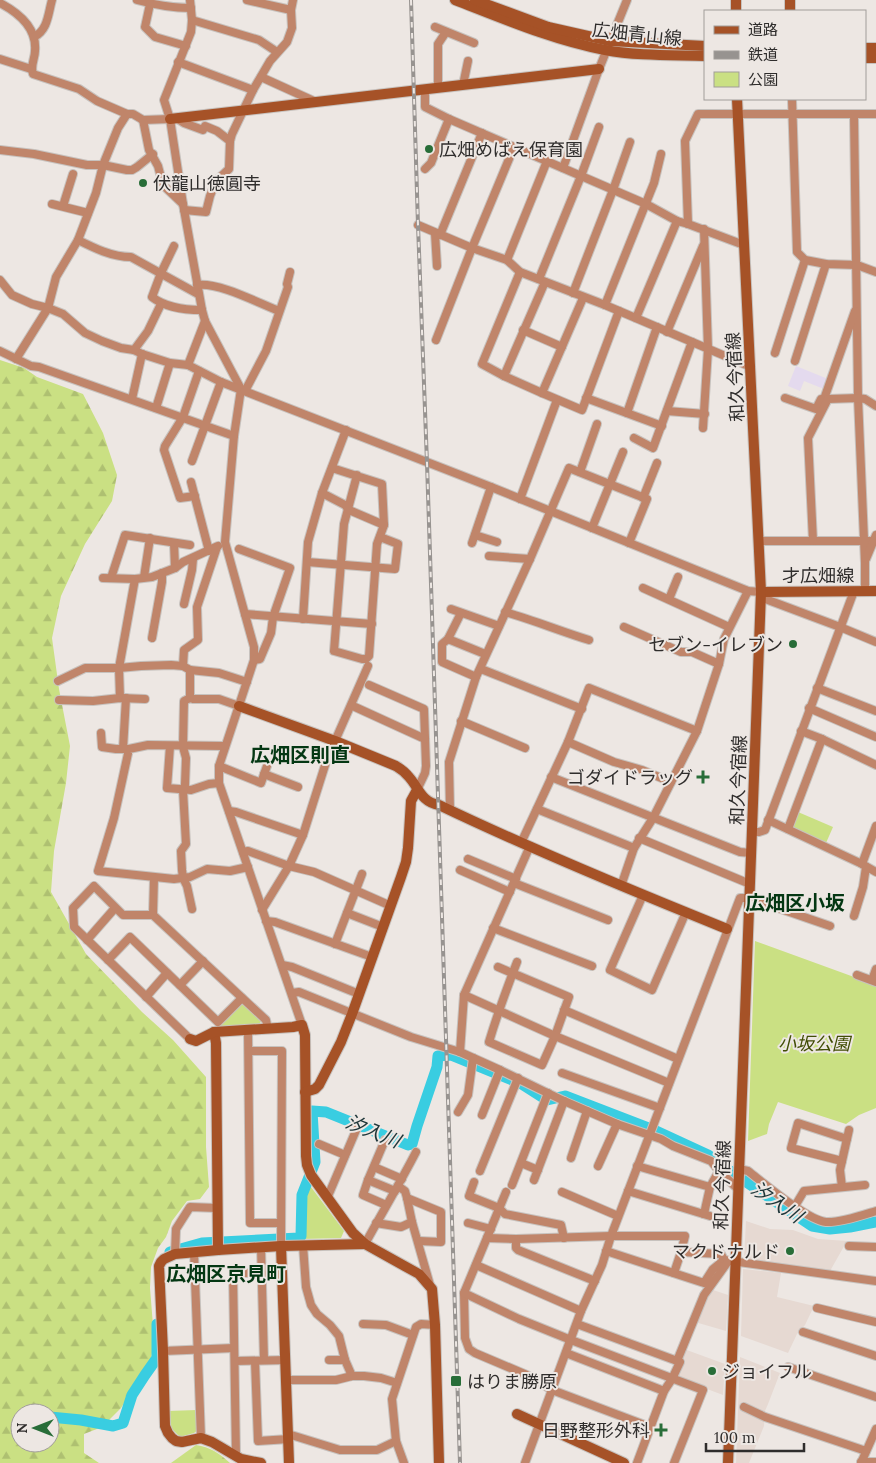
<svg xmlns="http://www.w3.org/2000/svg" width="876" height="1463" font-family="Lora,'Noto Sans JP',serif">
	<defs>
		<pattern id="forest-firs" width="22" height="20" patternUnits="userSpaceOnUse" patternTransform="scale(1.25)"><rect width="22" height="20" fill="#cae083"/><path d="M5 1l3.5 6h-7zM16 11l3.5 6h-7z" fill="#aec071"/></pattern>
	</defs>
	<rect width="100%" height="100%" fill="#ede7e3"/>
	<g fill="#e6d9d2">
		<polygon points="746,1221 770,1229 793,1230 818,1239 847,1241 830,1271 744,1260"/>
		<polygon points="743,1269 781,1273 777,1297 814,1306 805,1325 797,1334 788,1353 741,1336"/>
		<polygon points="710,1289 728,1295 726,1331 695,1322"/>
		<polygon points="684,1349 725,1364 723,1395 678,1378 684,1360 681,1358"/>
		<polygon points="740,1357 780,1373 768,1404 765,1411 764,1426 749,1463 736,1463"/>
	</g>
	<polygon fill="#e4daee" points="796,366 828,379 824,389 804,381 800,391 788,386"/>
	<g fill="url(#forest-firs)" fill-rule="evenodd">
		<path d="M0,360L24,368L37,377L83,394L103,433L117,475L112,501L85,544L61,596L52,638L59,689L70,746L66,783L54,851L51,892L86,954L142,1012L173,1040L206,1077V1147L209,1187L200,1199L187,1201L172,1221L166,1237L158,1248L151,1267L150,1288L154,1338L151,1360L121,1408L102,1427L84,1434V1453L99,1463H0ZM20,1413H50V1443H20Z"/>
		<path d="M196,1445C210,1447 219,1453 230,1463H171Z"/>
	</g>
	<g fill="#cae083">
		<polygon points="798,812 833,827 826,843 791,828"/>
		<polygon points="755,941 876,985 876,1108 859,1115 846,1124 778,1102 769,1124 767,1134 748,1141"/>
		<polygon points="239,1003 244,1004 261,1021 259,1026 219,1028 218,1026"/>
		<polygon points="308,1183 344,1231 341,1238 301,1239 303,1196"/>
		<polygon points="197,1410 198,1430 194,1433 180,1437 169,1426 168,1411"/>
	</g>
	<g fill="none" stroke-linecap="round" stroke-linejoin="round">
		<g stroke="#39cde1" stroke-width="11">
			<polyline points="170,1252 202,1243 299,1238 301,1236 302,1195 315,1162 312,1111 326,1112 408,1145 412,1144 417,1126 437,1067 438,1056 451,1055 522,1084 547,1100 565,1096 656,1131 708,1155 724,1167 812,1226 830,1229 850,1227 876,1222"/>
			<polyline points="50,1417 81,1420 113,1426 123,1423 132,1395 145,1375 157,1358 157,1324"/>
		</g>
		<defs>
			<g id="street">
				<path d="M137,0C155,5 173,8 191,8"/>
				<polyline points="190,0 192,20 191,32 164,100 170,119 183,204 202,310 205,321 241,389 234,436 225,542 254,647 254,660 219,766 219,783 302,1025"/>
				<polyline points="247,0 291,10"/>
				<path d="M0,3C19,13 37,28 35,51C35,59 30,65 33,74L79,89L97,101L127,114H133L143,120L170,119"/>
				<polyline points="150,4 145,27 155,37 186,46"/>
				<polyline points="192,20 259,40 277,52"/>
				<polyline points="435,27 474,43"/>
				<path d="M34,37C48,30 48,14 52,0"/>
				<polyline points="0,59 31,69"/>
				<polyline points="178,62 253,90"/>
				<polyline points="261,77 316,102"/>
				<polyline points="463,85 468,61"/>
				<polyline points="438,88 438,44 446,32"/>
				<polyline points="425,90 425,107 449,119 646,204 677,221 688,224 744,245"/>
				<polyline points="792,99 797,252 805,260 826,264 857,265 876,272"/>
				<polyline points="854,114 858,398 865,563 865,591"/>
				<polyline points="178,119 184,123 203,130 205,126 217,131 230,141"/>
				<polyline points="143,120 149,150 158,166 163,185 183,204"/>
				<polyline points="0,150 34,154 87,165 103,165 127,170 132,170 137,167 153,154"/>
				<polyline points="563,168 599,69 627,0"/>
				<polyline points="425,169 431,163 449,119"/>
				<polyline points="52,204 88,213"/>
				<polyline points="63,206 73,174"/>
				<polyline points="184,210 206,212 210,196 216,181 229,169 230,141 232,134 253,90 270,61 287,42 292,28 291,10 293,0"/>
				<polyline points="688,224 685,141 698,114 876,114"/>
				<polyline points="418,225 472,248 507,260 520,272 605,305 751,367"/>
				<polyline points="435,233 437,266"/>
				<polyline points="440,235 482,133"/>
				<path d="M78,240C94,248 112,257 131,257L198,294"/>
				<path d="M174,246L161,273L152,297C166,308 185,310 202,310"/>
				<polyline points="507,260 547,161"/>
				<polyline points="520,272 482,364 504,376 545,282"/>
				<polyline points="539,279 581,176 599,127"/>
				<polyline points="0,280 12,295 32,304 48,308 63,314 85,333 102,341 121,348 134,350 142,354 170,363 188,365 221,382 491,487 748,591 761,592 768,600 840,627 876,642"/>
				<path d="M197,285C219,282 258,303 279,311"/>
				<polyline points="573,293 613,190 630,142"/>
				<polyline points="583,298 542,393 582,410 619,311"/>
				<polyline points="605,305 654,183 661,154"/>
				<polyline points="636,318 677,221"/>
				<polyline points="523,330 562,347"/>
				<polyline points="667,332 703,246"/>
				<polyline points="436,340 472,248 514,147"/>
				<polyline points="134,350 148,331 161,304"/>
				<polyline points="0,351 31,366 39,367 234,436"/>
				<polyline points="775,353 805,260"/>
				<polyline points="16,359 48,308 56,277 78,240 96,193 103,165 118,128 127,114"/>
				<polyline points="795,361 826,264"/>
				<polyline points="188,365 205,321"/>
				<polyline points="504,376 542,393"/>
				<polyline points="245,391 266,351 288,287 287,284 290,272"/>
				<polyline points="586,398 662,426"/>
				<polyline points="785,398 816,409 821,399 826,399"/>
				<polyline points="132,399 142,354"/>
				<polyline points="824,399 855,311"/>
				<polyline points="156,408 170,363"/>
				<polyline points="667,411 705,414"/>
				<polyline points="627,413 657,327"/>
				<polyline points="703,428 708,349 704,229"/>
				<polyline points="634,438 653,448 692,342"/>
				<polyline points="192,461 221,382"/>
				<polyline points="332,468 382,484 384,525 377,544 369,656 366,659 362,659 334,651 344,524 357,475"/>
				<polyline points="580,472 597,424"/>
				<polyline points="191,482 209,551"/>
				<polyline points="322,493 345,505 349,510 384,525"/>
				<polyline points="195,496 180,498 164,450 165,446 183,417 199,371"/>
				<polyline points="643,498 657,463"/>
				<polyline points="520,499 557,400"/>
				<polyline points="592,528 623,452"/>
				<polyline points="475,535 497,542"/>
				<polyline points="759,541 876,541"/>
				<polyline points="813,541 808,438 828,399 858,398 865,399 876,406"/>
				<polyline points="174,543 175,568"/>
				<polyline points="472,543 491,487"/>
				<polyline points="239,549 290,568 273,617 271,633 260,659 254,660"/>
				<polyline points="489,556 530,559"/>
				<polyline points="866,559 876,535"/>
				<polyline points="307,562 395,569 398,544 380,537"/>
				<polyline points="144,577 150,538"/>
				<polyline points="103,578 135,579 152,577 175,568 183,562 218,546"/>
				<polyline points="111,578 125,535 190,545"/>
				<polyline points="643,588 729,627"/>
				<polyline points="669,599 678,577"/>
				<polyline points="184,604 192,570 193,559"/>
				<polyline points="451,609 499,626"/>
				<path d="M505,612C533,620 560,631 589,640"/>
				<polyline points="461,613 448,639 442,644 442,662 476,677"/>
				<polyline points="245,614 372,624"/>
				<polyline points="303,619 308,542 322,493 346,430"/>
				<polyline points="624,627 681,652 692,652 719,664"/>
				<polyline points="152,638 162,582 162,573"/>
				<polyline points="448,639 485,654"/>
				<polyline points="481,669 582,709"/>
				<polyline points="190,670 219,673 247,682"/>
				<polyline points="58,681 85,668 119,668 141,666 171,665 183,666"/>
				<polyline points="369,685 424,709 426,766 425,773 417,790"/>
				<polyline points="817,688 876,711"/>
				<polyline points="120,698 119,668 135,579"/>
				<polyline points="190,698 193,699 219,699 239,706"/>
				<polyline points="59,700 93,701 120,698 145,699"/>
				<polyline points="355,707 425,739"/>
				<polyline points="809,708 876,737"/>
				<polyline points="461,721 525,748"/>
				<polyline points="801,731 822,739 876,765"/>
				<polyline points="101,733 102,747 116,749 128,749"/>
				<polyline points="335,741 368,666"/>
				<polyline points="568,742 614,762 642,770 671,782"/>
				<polyline points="170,746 167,788 191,790 209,784 219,783"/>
				<polyline points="225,746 148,745 129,749 114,818 98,871 174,879 190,877 207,869 230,871 248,867"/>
				<polyline points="123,749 126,698"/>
				<polyline points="219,766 261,783 268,763"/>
				<polyline points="264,774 298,787"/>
				<polyline points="551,777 740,852 751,853"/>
				<polyline points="537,809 634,848"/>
				<polyline points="450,810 449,762 476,677 530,559 569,468 647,499 629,543"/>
				<polyline points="229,811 236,812 303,835"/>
				<polyline points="768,820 862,864 876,872"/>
				<polyline points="788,829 822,739"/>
				<polyline points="752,832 759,832 765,830 854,591"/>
				<polyline points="639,838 750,884"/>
				<polyline points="521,843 568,742 589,688 697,731"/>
				<polyline points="243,852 248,851 289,866 314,872 391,906"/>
				<polyline points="468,859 516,879"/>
				<polyline points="862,864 876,826"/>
				<polyline points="460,870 510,892"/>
				<polyline points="514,883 608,920"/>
				<polyline points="621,886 634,848 653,818 697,731 719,664 724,639 748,591"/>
				<polyline points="643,895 610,970 652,990 686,912"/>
				<polyline points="192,909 187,886 183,878 182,870 181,851 186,844 183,790 185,785 186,758 183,747 184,701 190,698 190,670 183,666 184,650 198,640 197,607 217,547"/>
				<polyline points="262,910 289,866 303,835 333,740"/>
				<polyline points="347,913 383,927"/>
				<polyline points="153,915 154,878"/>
				<polyline points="854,916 863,887 866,867"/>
				<polyline points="266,921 275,922 372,957"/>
				<polyline points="493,928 592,966"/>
				<polyline points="87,940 115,908"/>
				<polyline points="335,944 362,874"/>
				<polyline points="108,960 130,937 218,1022 242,998"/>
				<polyline points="282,965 292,967 359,994"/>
				<path d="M498,967L569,997L555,1036L542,1065L489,1042C497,1015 507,988 517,962"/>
				<polyline points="857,975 876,982"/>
				<polyline points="872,980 876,969"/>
				<polyline points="180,985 203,961"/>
				<polyline points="292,993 299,992 411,1037 460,1052 500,1070 564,1101 617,1124 661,1139 673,1146 711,1161 719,1171 738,1189"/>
				<polyline points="464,995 555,1036 669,1083"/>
				<polyline points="146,997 167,973"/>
				<polyline points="564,1010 678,1059"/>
				<polyline points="248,1030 250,1223 281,1223"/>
				<polyline points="190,1039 74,927 73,908 94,886 123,915 153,915 266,1020 268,1029"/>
				<polyline points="249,1051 282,1051 281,1246"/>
				<polyline points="460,1052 464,995 530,846"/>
				<polyline points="562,1073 660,1108"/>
				<polyline points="458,1112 468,1095 473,1058"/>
				<polyline points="482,1115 500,1070"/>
				<polyline points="385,1140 368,1180 363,1195 386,1205"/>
				<polyline points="319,1144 345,1155"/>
				<polyline points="571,1158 587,1111"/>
				<polyline points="842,1161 791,1148 798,1123 847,1139"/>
				<polyline points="521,1163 538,1170"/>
				<polyline points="598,1166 617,1124"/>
				<polyline points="637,1166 710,1187"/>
				<polyline points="374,1167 402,1179"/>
				<path d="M739,1169L748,1171C765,1184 807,1220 826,1222C840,1223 863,1215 876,1211"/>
				<polyline points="480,1171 518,1078"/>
				<polyline points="368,1180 395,1191"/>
				<polyline points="534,1180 564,1101"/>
				<polyline points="474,1182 469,1196 499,1208 505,1214 561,1225 564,1238"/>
				<polyline points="512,1185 548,1093"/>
				<polyline points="398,1186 405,1191 407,1198 412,1222 430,1285"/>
				<polyline points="842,1187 840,1170 849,1130"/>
				<polyline points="628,1191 710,1216"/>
				<polyline points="506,1192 464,1293 465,1338 469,1349 475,1353 527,1375 552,1390 650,1427"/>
				<polyline points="562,1192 618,1216"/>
				<polyline points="328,1196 357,1128"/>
				<polyline points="407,1198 441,1212 441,1242 419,1241"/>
				<polyline points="795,1206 804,1191 865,1185"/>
				<polyline points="704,1214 710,1187 719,1171"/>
				<polyline points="376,1223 401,1227 412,1222"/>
				<polyline points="468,1223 491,1229"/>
				<polyline points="487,1238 516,1239 611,1236 685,1236 681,1252 674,1273"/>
				<polyline points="516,1239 516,1248 518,1250 595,1281"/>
				<path d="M365,1244C382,1213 400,1183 416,1152"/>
				<polyline points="303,1245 306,1287 311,1305 317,1314 330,1325 339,1336 345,1360 352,1376"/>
				<polyline points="849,1246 876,1247"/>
				<polyline points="261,1247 264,1360"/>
				<polyline points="606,1251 704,1283 713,1269 724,1260 876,1281"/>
				<polyline points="194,1252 201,1438"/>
				<polyline points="681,1252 721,1254 724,1260"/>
				<polyline points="175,1254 176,1229 190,1207 217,1208"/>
				<polyline points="476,1265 581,1311"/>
				<polyline points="464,1293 519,1319 571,1340 703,1390 674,1463"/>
				<polyline points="817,1308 876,1322"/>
				<polyline points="363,1324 386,1325 413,1335"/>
				<polyline points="577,1324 680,1362 672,1379 664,1391 637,1463"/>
				<polyline points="803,1332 876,1356"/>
				<polyline points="163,1351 234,1348"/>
				<polyline points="566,1353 664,1391"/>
				<polyline points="329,1360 345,1360"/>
				<polyline points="235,1361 286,1360"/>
				<polyline points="255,1361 258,1441 289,1439"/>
				<polyline points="677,1361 704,1295 727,1263"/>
				<polyline points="788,1367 876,1397"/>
				<polyline points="286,1380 336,1380 352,1376 364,1376 381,1378 397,1383"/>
				<polyline points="744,1407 765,1417 866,1451"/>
				<polyline points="288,1434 340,1450 377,1450 396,1441"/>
				<polyline points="236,1456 233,1273 262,1273"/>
				<polyline points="861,1462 876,1462"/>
				<polyline points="404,1463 396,1441 392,1399 416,1327 421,1324 435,1325"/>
				<polyline points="525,1463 581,1311 602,1265 611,1236 740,898 749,898 830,926"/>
				<polyline points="861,1463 876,1429"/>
			</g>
			<g id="secondary">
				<path d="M455,0C504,19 553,40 605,50C637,56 672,55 705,56"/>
				<polyline points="475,0 548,27 610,41 705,46"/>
				<polyline points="790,0 790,11"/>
				<polyline points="736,11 736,0"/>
				<polyline points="865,48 876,48"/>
				<polyline points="865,58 876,58"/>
				<polyline points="170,119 599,69"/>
				<polyline points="761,592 876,591"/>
				<path d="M239,706L335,741L396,766C401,769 405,772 409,777C419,788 421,802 439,805C533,850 630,890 727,929"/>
				<polyline points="214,1032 216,1043 218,1250"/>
				<polyline points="190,1039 196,1041 214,1032 293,1027 302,1025 305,1035 306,1156 307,1165 311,1175 353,1233 365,1244 419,1274 432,1289 435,1325 439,1463"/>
				<polyline points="305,1092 315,1089 319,1085 341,1042 352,1014 401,877 406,862 408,848 411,801 417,790"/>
				<polyline points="281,1246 289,1463"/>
				<polyline points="517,1414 624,1463"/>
				<polyline points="261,1463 241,1459 212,1442 201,1438 182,1442 176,1441 172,1438 168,1433 165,1426 163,1351 159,1266 161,1262 164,1259 175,1254 218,1250 281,1246 365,1244"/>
				<polyline points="728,1463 761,592 737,99"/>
			</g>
		</defs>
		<use href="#street" stroke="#c7c2be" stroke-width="10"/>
		<use href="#secondary" stroke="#c7c2be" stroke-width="12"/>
		<use href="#street" stroke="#c0856a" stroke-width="8"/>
		<use href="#secondary" stroke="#a65227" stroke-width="10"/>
		<defs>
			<polyline id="rail" points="411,0 418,225 427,463 460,1463"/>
		</defs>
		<use href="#rail" stroke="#979390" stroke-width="4"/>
		<use href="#rail" stroke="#ede7e3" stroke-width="2" stroke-dasharray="5.5" stroke-linecap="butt"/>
	</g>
	<g fill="#286d38" stroke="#ede7e3" stroke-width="2">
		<circle cx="429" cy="149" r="5"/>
		<circle cx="143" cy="183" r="5"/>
		<circle cx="793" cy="644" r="5"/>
		<path d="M700.5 769.5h5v5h5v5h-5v5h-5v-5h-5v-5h5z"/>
		<circle cx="790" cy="1251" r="5"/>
		<circle cx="712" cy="1371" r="5"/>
		<rect x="450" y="1375" width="12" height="12" rx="2.5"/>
		<path d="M658.5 1422.5h5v5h5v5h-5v5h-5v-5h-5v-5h5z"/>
	</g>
	<g text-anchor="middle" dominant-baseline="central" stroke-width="4" stroke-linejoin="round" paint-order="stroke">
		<g font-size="18" fill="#2f2d2c" stroke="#ede7e3">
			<text transform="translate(637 34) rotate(6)">広畑青山線</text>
			<text transform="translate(735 377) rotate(-93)">和久今宿線</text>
			<text x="818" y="575">才広畑線</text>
			<text transform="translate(738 780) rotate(-88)">和久今宿線</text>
			<text transform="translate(722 1185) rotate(-88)">和久今宿線</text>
		</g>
		<g font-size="18" fill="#2f2d2c" stroke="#ede7e3" text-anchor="start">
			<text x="439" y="149">広畑めばえ保育園</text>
			<text x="153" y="183">伏龍山徳圓寺</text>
			<text x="783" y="644" text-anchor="end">セブン-イレブン</text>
			<text x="693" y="777" text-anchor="end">ゴダイドラッグ</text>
			<text x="780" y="1251" text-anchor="end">マクドナルド</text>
			<text x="722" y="1371">ジョイフル</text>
			<text x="467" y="1381">はりま勝原</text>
			<text x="650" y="1430" text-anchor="end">日野整形外科</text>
		</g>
		<g font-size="18" font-style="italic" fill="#414d05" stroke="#ede7e3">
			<text x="814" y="1043">小坂公園</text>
		</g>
		<g font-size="19" font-style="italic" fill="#1e3639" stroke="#ede7e3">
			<text transform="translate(373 1131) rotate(22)">汐入川</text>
			<text transform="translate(777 1202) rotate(34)">汐入川</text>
		</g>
		<g font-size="20" font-weight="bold" fill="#043713" stroke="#ede7e3">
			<text x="300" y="754">広畑区則直</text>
			<text x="795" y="902">広畑区小坂</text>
			<text x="226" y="1273">広畑区京見町</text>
		</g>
	</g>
	<rect x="704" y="10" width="162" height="90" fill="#ede7e3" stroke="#a19d9a"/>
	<rect x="714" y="26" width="25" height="8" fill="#a65227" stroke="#a19d9a"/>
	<text x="748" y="35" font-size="15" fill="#2f2d2c">道路</text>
	<rect x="714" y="51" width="25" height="8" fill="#979390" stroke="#a19d9a"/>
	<text x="748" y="60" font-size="15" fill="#2f2d2c">鉄道</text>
	<rect x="714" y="72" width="25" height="15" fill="#cae083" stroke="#a19d9a"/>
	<text x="748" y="85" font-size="15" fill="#2f2d2c">公園</text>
	<g transform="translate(35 1428) rotate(270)"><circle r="24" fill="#ede7e3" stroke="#a19d9a"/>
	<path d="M0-4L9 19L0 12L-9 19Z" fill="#286d38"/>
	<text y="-8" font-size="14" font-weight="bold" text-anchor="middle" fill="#2f2d2c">N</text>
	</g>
	<path d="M706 1443v8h98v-8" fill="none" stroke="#2f2d2c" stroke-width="2.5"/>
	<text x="714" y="1443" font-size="15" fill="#2f2d2c" stroke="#ede7e3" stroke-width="4" paint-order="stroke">100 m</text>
</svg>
